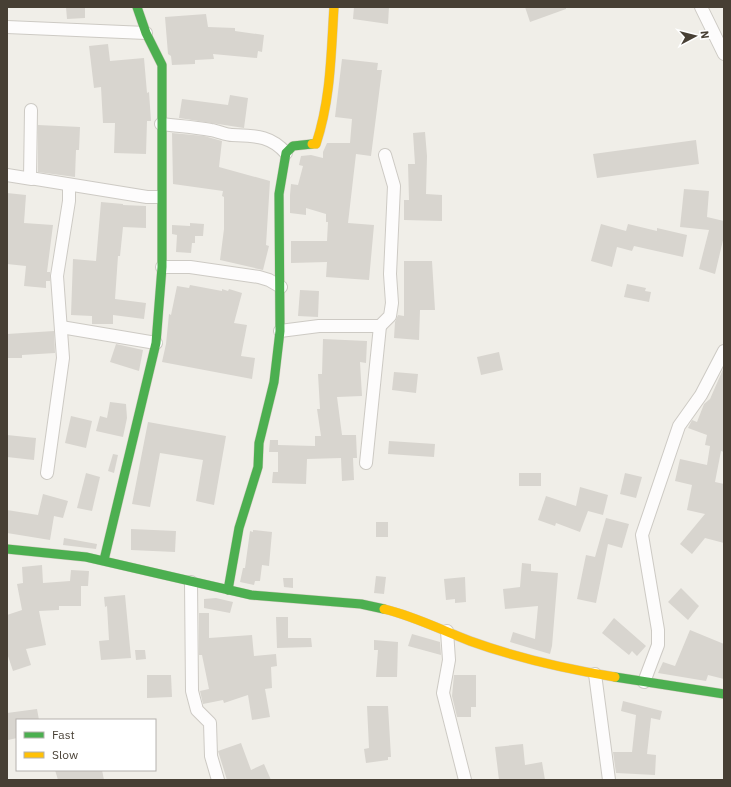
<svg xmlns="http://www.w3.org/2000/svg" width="731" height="787" font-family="'IBM Plex Sans',sans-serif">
	<rect width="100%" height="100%" fill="#f0eee8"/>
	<g fill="#d8d5cf">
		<polygon points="66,7 85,7 85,18 67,19"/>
		<polygon points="354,7 389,7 388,24 353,19"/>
		<polygon points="525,7 566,7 566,9 530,22"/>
		<polygon points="206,14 208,27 235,28 235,31 264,35 262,52 258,51 257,58 213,54 214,59 195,60 195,64 172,65 171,56 168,54 165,17"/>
		<polygon points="108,44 110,61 144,58 147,93 149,92 151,121 147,121 146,154 114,153 115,123 103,123 101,87 94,88 89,46"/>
		<polygon points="342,59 378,63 377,70 382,70 371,156 356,154 348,223 374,225 369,280 326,277 327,262 291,263 291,241 327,241 328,222 326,222 326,214 306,208 306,215 290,213 290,195 291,184 298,185 303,166 299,165 301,156 311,155 323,158 323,152 327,143 350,143 352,119 335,117"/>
		<polygon points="230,95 248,98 244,128 179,118 182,99 228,105"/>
		<polygon points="38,125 80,127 79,150 76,150 75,177 38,172"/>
		<polygon points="425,132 427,156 426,194 442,195 442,221 404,220 404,200 409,200 408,164 415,164 413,133"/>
		<polygon points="172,133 204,136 222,141 219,167 270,181 266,245 269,246 263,270 220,260 224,229 224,197 222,196 223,191 173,184"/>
		<polygon points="696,140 699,164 597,178 593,154"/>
		<polygon points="684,189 709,191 707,217 724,221 724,236 715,274 699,269 709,230 680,227"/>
		<polygon points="7,193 26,195 24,223 53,225 47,272 50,272 50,281 46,281 46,288 24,286 26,266 7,264"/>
		<polygon points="101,202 123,204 123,205 146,206 146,228 123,227 120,256 118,256 115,299 146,303 144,319 113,315 113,324 92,324 92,316 71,315 73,259 96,261"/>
		<polygon points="190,223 204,224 203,236 195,236 195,243 192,243 191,253 176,252 177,235 172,234 172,225 190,226"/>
		<polygon points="601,224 626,231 628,224 657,231 657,228 687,235 683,257 634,246 632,251 617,247 612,267 591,261"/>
		<polygon points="404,261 432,261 435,310 420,310 419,340 394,338 395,322 398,315 404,316"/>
		<polygon points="627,284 646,288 645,291 651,292 649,302 624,297"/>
		<polygon points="190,285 222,291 222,289 228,291 229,289 242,293 234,323 247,325 241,356 255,358 252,379 162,362 166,344 169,314 171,315 177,286 189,288"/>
		<polygon points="300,290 319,291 318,317 298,316"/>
		<polygon points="54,331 55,353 22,355 22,358 7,358 7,334"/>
		<polygon points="323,339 367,341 366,363 360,362 362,396 337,397 342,435 356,435 357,458 353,458 354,480 342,481 341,458 307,459 306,484 272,483 273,472 278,472 278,445 315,446 315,436 321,436 317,409 320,409 318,374 322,374"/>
		<polygon points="116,344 143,350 139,371 110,362"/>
		<polygon points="499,352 503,370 481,375 477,357"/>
		<polygon points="724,367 724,452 721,451 715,482 724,484 724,543 705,538 692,554 680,544 705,514 687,510 692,485 675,481 680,459 707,465 710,446 705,445 707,435 688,428 692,420 697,422 704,404 710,399"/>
		<polygon points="394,372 418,374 416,393 392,390"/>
		<polygon points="110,402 126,404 127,418 123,437 96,431 100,416 107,418"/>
		<polygon points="71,416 92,421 86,448 65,443"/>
		<polygon points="148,422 226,436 214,505 196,501 203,460 160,453 150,507 132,504"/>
		<polygon points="7,435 36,438 34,460 7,457"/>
		<polygon points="270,440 278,440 278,452 269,452"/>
		<polygon points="389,441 435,444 434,457 388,454"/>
		<polygon points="113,454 118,455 114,473 108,471"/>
		<polygon points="86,473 100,477 92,511 77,508"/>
		<rect x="519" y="473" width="22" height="13"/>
		<polygon points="625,473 642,477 636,498 620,494"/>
		<polygon points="580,487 608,495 603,515 588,511 580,532 556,523 555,526 538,520 546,496 576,506"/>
		<polygon points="43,494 68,501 63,518 54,516 50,540 7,533 7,510 38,515"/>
		<polygon points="606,518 629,524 622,548 608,544 596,603 577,599 586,555 595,557"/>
		<rect x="376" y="522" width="12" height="15"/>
		<polygon points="131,529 176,531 175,552 131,550"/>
		<polygon points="253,530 272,532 269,566 262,565 260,581 255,581 254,585 240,582 243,568 245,568 250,531 253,532"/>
		<polygon points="64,538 97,544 96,549 63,545"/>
		<polygon points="522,563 531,564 531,571 558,573 552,646 550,654 510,642 513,632 535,639 538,606 505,609 503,589 520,587"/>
		<polygon points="42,565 43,583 70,581 71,570 89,571 88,586 81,586 81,606 59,606 59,610 39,611 46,645 26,649 31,665 13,671 7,653 7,615 22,610 17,584 23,583 22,567"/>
		<polygon points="376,576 386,577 384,594 374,593"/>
		<polygon points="465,577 466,602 455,603 455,599 446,600 444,579"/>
		<polygon points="283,578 293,578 293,588 284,587"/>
		<polygon points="681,588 699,606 688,620 668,602"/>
		<polygon points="125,595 131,658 101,660 99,641 109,640 107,606 105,607 104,597"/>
		<polygon points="216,598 233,602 230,613 204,608 204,599"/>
		<polygon points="199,613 209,613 209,638 252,635 254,656 276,654 277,666 271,667 272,688 265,689 270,717 252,720 248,695 224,703 223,700 203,704 200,691 209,689 202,655 199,655"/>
		<polygon points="276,617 288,617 288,638 311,638 312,647 277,648"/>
		<polygon points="614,618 646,646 637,656 632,651 629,655 602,633"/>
		<polygon points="690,630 724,644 724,679 708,675 706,681 658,673 663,662 675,666"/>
		<polygon points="412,634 440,642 441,655 408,646"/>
		<polygon points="374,640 398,642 397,677 376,677 378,650 374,650"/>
		<polygon points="135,650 145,650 146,659 136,660"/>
		<polygon points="147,675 171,675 172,697 147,698"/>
		<polygon points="454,675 476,675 476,707 471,707 471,717 457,717 452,696"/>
		<polygon points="623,701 662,711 660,720 651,718 647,754 656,755 655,775 616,773 613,752 632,752 636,715 621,711"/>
		<polygon points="367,706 388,706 391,757 388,757 388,760 366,763 364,749 369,748"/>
		<polygon points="37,709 39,720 17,720 17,738 8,740 7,713"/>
		<polygon points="241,743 251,770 264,764 271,780 227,780 218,751"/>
		<polygon points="523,744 525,765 542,762 545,780 499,780 495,747"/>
		<polygon points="55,770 102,770 104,780 58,780"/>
	</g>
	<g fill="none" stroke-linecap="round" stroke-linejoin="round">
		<defs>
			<g id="street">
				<polyline points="701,7 724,54"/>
				<polyline points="7,27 146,33"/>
				<polyline points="31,110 30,178 147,197 160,197"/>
				<path d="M161,124C178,126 195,127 211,130C218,131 226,135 232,135C255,136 270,135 286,153"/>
				<polyline points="7,175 32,179"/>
				<polyline points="162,267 190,267 259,277 269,280 281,287"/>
				<polyline points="61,327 156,343"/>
				<polyline points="280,331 319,326 380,326 390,316 392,303 390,274 394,186 385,155"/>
				<polyline points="366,463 380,326"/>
				<polyline points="47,473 63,358 57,276 69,201 69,185"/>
				<polyline points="191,582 192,691 197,710 210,723 211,756 218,780"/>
				<polyline points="447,631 449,660 443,693 465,780"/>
				<polyline points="595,674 609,780"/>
				<polyline points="644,682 658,645 658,630 642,535 679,426 701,395 724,351"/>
			</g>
			<g id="fast">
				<polyline points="7,549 86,557 251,595 361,604 384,609"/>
				<polyline points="104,560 156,343 162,267 162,65 146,33 137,7"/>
				<polyline points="228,590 239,528 258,467 259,443 274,382 280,331 279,194 286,153 293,146 312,144"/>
				<polyline points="615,677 724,694"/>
			</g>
			<g id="slow">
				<path d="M312,144H316C331,99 331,53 334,7"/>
				<path d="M384,609C414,616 441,630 470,641C517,658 566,669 615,677"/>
			</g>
		</defs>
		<use href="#street" stroke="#cdcac4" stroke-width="14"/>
		<use href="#fast" stroke="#d2ccc0" stroke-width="10"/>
		<use href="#slow" stroke="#d2ccc0" stroke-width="10"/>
		<use href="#street" stroke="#fdfcfc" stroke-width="12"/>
		<use href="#fast" stroke="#4caf50" stroke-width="9"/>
		<use href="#slow" stroke="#ffc107" stroke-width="9"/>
	</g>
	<rect width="731" height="787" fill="none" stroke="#473f34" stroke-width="16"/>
	<rect x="16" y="719" width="140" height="52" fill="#ffffff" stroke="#b5b2ae"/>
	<rect x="24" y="732" width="20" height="6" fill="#4caf50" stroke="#b5b2ae"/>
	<text x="52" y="739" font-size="12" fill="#473f34">Fast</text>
	<rect x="24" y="752" width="20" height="6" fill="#ffc107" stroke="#b5b2ae"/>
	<text x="52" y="759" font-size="12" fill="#473f34">Slow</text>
	<g transform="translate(695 36) rotate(83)" stroke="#ffffff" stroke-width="3" paint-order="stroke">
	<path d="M0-3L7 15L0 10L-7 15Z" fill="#473f34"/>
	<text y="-6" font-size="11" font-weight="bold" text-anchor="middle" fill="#473f34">N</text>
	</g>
</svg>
